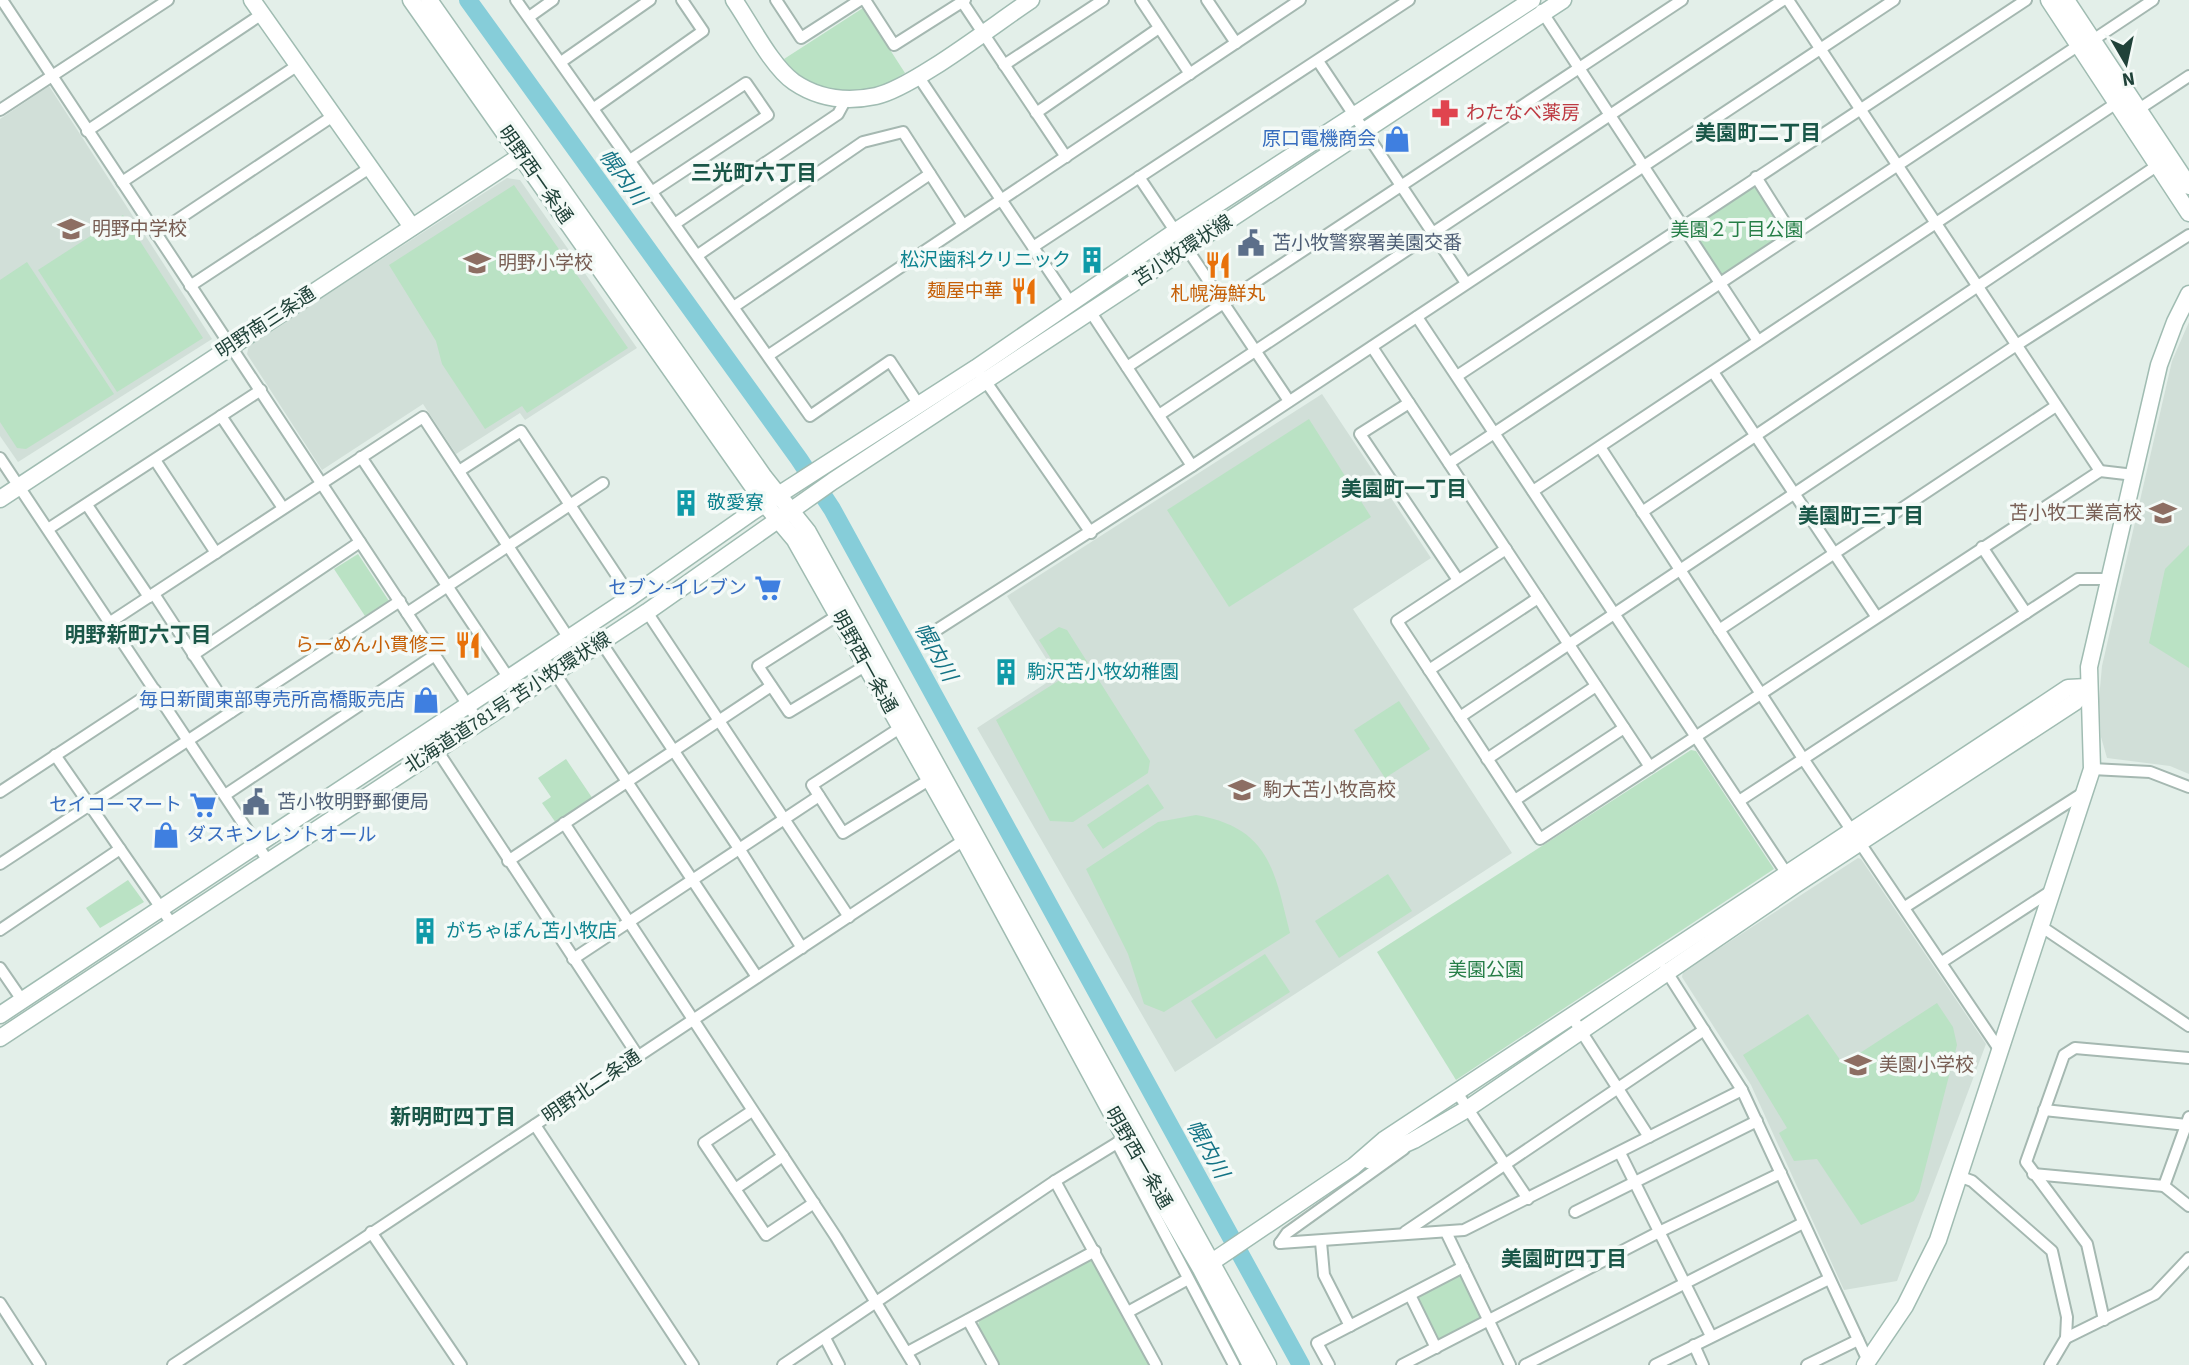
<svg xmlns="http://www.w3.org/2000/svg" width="2189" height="1365" font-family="'Source Sans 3','Noto Sans JP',sans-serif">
	<rect width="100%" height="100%" fill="#e3efe9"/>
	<g fill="#d1dfd8">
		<polygon points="49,86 212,339 18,462 0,436 0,119"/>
		<polygon points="507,178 520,180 637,348 525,420 520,413 456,454 423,404 322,470 247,354 249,345"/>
		<polygon points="2189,322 2189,774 2170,766 2107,758 2101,737 2099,699 2102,666 2172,361"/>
		<polygon points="1322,394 1431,558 1353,609 1512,853 1175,1072 977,728 1057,676 1007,596"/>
		<polygon points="1858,858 1861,859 1986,1044 1897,1281 1844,1290 1751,1085 1682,977 1683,972"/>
	</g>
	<g fill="#bae2c4">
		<path d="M863,8L905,73C896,78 886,86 877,90C843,103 804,86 784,59Z"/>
		<polygon points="1756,177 1792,234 1720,281 1682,225"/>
		<polygon points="514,185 628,348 527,413 522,406 485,429 442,364 436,341 389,265"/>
		<polygon points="123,215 203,338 117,392 38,270"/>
		<polygon points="27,262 114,394 26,449 17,448 0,422 0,280"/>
		<polygon points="1309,419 1371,517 1229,607 1167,510"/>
		<polygon points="2189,545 2189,668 2149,643 2165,569"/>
		<polygon points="358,554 389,601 365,616 334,569"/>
		<polygon points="1059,627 1067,630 1150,761 1148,773 1073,822 1050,821 996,720 1063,678 1039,640"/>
		<polygon points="1399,701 1430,749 1385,778 1354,730"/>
		<polygon points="1691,750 1696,751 1774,869 1456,1080 1377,952"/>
		<polygon points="566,759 593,799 556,823 542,803 551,797 538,778"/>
		<polygon points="1148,784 1164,808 1103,849 1087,825"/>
		<path d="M1196,815C1270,828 1274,870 1290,933L1164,1012L1144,1004L1128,954L1086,869L1158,822Z"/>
		<polygon points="1388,874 1412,911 1339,958 1315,921"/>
		<polygon points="128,880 144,902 100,928 86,908"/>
		<polygon points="1265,954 1290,992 1216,1039 1191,1001"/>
		<polygon points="1937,1003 1953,1027 1957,1045 1919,1192 1914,1201 1861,1225 1817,1159 1794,1161 1779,1133 1787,1128 1743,1055 1808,1014 1843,1064"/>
		<polygon points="1090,1259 1095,1262 1151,1365 998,1365 978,1326 979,1321"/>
		<polygon points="1463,1267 1489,1321 1436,1348 1410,1295"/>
	</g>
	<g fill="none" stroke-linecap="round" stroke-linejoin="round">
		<polyline stroke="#86cdd9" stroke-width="18" points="468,0 799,459 832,509 1301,1365"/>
		<defs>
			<g id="street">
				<polyline points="2,0 479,722"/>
				<polyline points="516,0 810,416 890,361 919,405"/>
				<polyline points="776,0 801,38 860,0"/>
				<polyline points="865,0 894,45 965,0"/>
				<polyline points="961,0 1066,157"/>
				<polyline points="1141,0 1190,74"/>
				<polyline points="1207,0 1236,43"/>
				<polyline points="1541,10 1758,341"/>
				<polyline points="529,17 553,0"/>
				<polyline points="2093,40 2153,0"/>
				<polyline points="1318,61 1466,283"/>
				<polyline points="561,62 650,0"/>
				<polyline points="1004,65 1103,0"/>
				<polyline points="918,76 1070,302"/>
				<polyline points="594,108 703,31 682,0"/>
				<polyline points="2139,109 2189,76"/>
				<polyline points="0,110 168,0"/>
				<polyline points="1036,113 1159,28"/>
				<polyline points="87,131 262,14"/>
				<polyline points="630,160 746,83 768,115 653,191"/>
				<polyline points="1139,177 1289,401"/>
				<polyline points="1756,177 1792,234"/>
				<polyline points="122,182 298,65"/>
				<polyline points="676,223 838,114 845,101"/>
				<polyline points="156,234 333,116"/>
				<polyline points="1033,247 1409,0"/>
				<polyline points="698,255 863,142 903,132 963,225"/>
				<polyline points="190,286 371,167"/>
				<polyline points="735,306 930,174"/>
				<polyline points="1090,311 1192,466"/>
				<polyline points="1417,317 1789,877"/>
				<polyline points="1372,347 1650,767"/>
				<polyline points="769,355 1300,0"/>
				<polyline points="1127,367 1682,0"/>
				<polyline points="1713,372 1876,616"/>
				<polyline points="982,376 1091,533"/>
				<polyline points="1457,376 2026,0"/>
				<polyline points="1409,403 1360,434 1458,580"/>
				<polyline points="1159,415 1783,0"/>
				<polyline points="221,416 283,508"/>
				<polyline points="1600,447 1804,760 2001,1052"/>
				<polyline points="361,457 508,677"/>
				<polyline points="0,458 268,861"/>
				<polyline points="155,460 216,553"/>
				<polyline points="1449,463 2079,45"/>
				<polyline points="459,471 521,431 631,597"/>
				<polyline points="2100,471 2134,475"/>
				<polyline points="1533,491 2118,102"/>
				<polyline points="87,505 149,597"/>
				<polyline points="1642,512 2158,165"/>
				<polyline points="48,529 261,390"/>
				<polyline points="1982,547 2026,613"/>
				<polyline points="1506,549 1397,621 1540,839 2100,471 1788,0"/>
				<polyline points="154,594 231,712"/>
				<polyline points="647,612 849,917"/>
				<polyline points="843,612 758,666 789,712 865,666"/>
				<polyline points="407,613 603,483"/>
				<polyline points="109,623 423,417 568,637"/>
				<polyline points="1719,630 2056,406"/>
				<polyline points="935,631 1192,466 1894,0"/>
				<polyline points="601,642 740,850 802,948"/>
				<polyline points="193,655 360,542"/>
				<polyline points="1429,670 1538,598"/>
				<polyline points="554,672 757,977"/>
				<polyline points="1460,717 2015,346 2189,235"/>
				<polyline points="906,724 812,785 843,833 929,780"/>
				<polyline points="437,750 638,1056"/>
				<polyline points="55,755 172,924"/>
				<polyline points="1487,759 1596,686"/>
				<polyline points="2092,769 2150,772 2189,787"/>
				<polyline points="0,792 155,690"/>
				<polyline points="225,795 435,655"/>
				<polyline points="1515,800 1624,728"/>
				<polyline points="1739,801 2078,579 2111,579"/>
				<polyline points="564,823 836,1237 914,1365"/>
				<polyline points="508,861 771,686"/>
				<polyline points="0,864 400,601"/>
				<polyline points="1905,907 2083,793"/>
				<polyline points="2042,927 2189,1026"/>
				<polyline points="0,930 120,849"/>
				<polyline points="573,959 819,796"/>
				<polyline points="1942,962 2051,891"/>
				<polyline points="0,968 22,1000"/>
				<polyline points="1665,969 1742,1090 1868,1361"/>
				<polyline points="1572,1017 1649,1137"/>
				<polyline points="1458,1094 1528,1199"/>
				<polyline points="2044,1110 2187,1125"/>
				<polyline points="752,1111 704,1143 766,1235 814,1203"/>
				<polyline points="535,1125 693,1365"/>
				<polyline points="1117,1143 1234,1365"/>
				<polyline points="1620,1153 1711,1336"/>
				<polyline points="2033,1174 2164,1186 2189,1117"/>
				<polyline points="1961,1177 1972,1181 2052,1251 2067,1317 2066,1338 2050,1365"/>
				<polyline points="1055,1181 1156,1365"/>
				<polyline points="2164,1186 2189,1206"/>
				<polyline points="735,1189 783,1156"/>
				<polyline points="1575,1212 1757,1121"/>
				<polyline points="371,1232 461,1365"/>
				<polyline points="1405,1232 1704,1030"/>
				<polyline points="1446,1232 1510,1365"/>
				<polyline points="1321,1242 1324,1275 1350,1326"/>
				<polyline points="1280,1243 1464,1230 1742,1090"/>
				<polyline points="1280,1243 1287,1233 1404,1149"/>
				<polyline points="1410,1295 1436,1348"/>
				<polyline points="0,1303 40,1365"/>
				<polyline points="1128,1312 1188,1279"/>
				<polyline points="968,1320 993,1365"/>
				<polyline points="2104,1320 2087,1244 2026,1162 2064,1055 2075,1048 2189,1058"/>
				<polyline points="825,1338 839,1365"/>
				<polyline points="2066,1338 2155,1294 2189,1258"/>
				<polyline points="1694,1345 1703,1365"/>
				<polyline points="908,1352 1095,1251"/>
				<polyline points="173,1365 970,836"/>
				<polyline points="783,1365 1055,1181 1130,1135"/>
				<polyline points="1329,1365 1317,1343 1463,1267"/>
				<polyline points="1402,1365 1659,1232 1781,1173"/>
				<polyline points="1525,1365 1803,1223"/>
				<polyline points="1655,1365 1829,1279"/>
				<polyline points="1807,1365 1858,1340"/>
			</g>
			<g id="secondary">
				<polyline points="252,0 412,227"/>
				<polyline points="411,0 765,504 795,540 964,840 1125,1138 1201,1269 1251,1365"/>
				<polyline points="429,0 764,477 808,532 1268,1365"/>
				<path d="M734,0C750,23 772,67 794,82C819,99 848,102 876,96C913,88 996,23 1031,0"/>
				<polyline points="2049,0 2189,213"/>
				<polyline points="2066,0 2189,186"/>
				<polyline points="0,499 528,151"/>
				<polyline points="0,1015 631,597 752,512 976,368 1176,231 1532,0"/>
				<polyline points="0,1038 647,612 833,481 1563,0"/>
				<polyline points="1369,1160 1414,1140 1467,1109 1795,885 2075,702 2087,687"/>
				<polyline points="1203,1268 1354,1166 1384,1140 2068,688 2087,687"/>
				<polyline points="1865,1365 1905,1306 1938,1240 2092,769 2089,667 2159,365 2175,322 2189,294"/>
			</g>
		</defs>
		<use href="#street" stroke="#a5b8b1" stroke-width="14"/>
		<use href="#secondary" stroke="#a0bcb2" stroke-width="19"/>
		<use href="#street" stroke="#fff" stroke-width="10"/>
		<use href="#secondary" stroke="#fff" stroke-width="16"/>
	</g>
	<defs>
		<symbol id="pharmacy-bare" viewBox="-9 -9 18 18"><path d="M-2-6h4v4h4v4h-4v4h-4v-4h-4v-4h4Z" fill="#e0444e" stroke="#f4faf7" stroke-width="2.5" paint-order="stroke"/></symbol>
		<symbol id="shop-bare" viewBox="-9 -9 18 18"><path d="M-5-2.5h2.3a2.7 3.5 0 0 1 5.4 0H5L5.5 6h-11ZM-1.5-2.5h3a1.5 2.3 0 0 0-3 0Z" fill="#3f7fe0" stroke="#f4faf7" stroke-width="2.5" paint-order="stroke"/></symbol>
		<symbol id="school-bare" viewBox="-9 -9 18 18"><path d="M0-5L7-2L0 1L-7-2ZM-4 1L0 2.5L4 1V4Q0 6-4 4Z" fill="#8d6e63" stroke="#f4faf7" stroke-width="2.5" paint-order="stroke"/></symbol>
		<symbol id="civic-bare" viewBox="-9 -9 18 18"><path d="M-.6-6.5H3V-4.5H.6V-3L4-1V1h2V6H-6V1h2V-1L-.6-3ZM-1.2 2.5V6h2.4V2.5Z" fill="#5c6f8a" stroke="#f4faf7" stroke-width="2.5" paint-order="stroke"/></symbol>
		<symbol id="building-bare" viewBox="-9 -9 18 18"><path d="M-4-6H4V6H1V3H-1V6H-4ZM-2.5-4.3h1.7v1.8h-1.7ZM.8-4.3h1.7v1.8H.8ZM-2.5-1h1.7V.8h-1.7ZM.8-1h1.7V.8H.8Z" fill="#0f9aa8" stroke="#f4faf7" stroke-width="2.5" paint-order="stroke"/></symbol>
		<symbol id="restaurant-bare" viewBox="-9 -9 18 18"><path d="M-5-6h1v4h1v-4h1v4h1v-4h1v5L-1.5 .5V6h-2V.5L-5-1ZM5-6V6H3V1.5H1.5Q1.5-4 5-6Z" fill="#e8710a" stroke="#f4faf7" stroke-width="2.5" paint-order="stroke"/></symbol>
		<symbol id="supermarket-bare" viewBox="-9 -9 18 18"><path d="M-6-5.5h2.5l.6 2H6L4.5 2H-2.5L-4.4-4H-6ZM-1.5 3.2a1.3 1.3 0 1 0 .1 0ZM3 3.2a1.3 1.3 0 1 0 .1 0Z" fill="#3f7fe0" stroke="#f4faf7" stroke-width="2.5" paint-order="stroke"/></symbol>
	</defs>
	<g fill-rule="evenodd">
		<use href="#pharmacy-bare" x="1426" y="94" width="38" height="38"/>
		<use href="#shop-bare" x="1378" y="120" width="38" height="38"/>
		<use href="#school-bare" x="52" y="210" width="38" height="38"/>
		<use href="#civic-bare" x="1232" y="224" width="38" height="38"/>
		<use href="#building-bare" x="1073" y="241" width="38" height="38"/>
		<use href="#school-bare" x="458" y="244" width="38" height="38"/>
		<use href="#restaurant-bare" x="1199" y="246" width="38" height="38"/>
		<use href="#restaurant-bare" x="1005" y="272" width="38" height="38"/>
		<use href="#building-bare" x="667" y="484" width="38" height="38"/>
		<use href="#school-bare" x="2144" y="494" width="38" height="38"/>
		<use href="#supermarket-bare" x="749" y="569" width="38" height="38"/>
		<use href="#restaurant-bare" x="449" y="626" width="38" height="38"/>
		<use href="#building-bare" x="987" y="653" width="38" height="38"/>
		<use href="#shop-bare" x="407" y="681" width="38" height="38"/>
		<use href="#school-bare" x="1223" y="771" width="38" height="38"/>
		<use href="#civic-bare" x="237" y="783" width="38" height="38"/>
		<use href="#supermarket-bare" x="184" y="786" width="38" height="38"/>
		<use href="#shop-bare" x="147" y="816" width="38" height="38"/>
		<use href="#building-bare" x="406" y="912" width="38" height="38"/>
		<use href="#school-bare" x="1839" y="1046" width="38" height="38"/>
	</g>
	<g text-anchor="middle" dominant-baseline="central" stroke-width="7" stroke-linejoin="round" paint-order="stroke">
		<g font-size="19" fill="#be3a42" stroke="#f4faf7" text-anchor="start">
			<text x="1466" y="113">わたなべ薬房</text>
		</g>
		<g font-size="19" fill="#366cbe" stroke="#f4faf7" text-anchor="end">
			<text x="1376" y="139">原口電機商会</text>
			<text x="747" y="588">セブン-イレブン</text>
			<text x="405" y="700">毎日新聞東部専売所高橋販売店</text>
			<text x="182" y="805">セイコーマート</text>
			<text x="187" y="835" text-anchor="start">ダスキンレントオール</text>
		</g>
		<g font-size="19" fill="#204239" stroke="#f4faf7">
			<text transform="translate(535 175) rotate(55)">明野西一条通</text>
			<text transform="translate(1183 251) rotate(-33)">苫小牧環状線</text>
			<text transform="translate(266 323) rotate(-33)">明野南三条通</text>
			<text transform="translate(864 662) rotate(61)">明野西一条通</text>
			<text transform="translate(508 703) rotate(-33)">北海道道781号 苫小牧環状線</text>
			<text transform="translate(592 1087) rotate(-34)">明野北二条通</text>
			<text transform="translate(1138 1158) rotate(60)">明野西一条通</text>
		</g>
		<g font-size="19" fill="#785e54" stroke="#f4faf7" text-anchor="start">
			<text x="92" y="229">明野中学校</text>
			<text x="498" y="263">明野小学校</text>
			<text x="2142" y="513" text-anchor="end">苫小牧工業高校</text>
			<text x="1263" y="790">駒大苫小牧高校</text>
			<text x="1879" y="1065">美園小学校</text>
		</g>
		<g font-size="19" fill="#267e47" stroke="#f4faf7">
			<text x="1737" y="230">美園２丁目公園</text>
			<text x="1486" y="970">美園公園</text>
		</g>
		<g font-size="19" fill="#4e5e75" stroke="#f4faf7" text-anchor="start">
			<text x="1272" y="243">苫小牧警察署美園交番</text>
			<text x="277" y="802">苫小牧明野郵便局</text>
		</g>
		<g font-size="19" fill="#0d838f" stroke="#f4faf7" text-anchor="start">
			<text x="1071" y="260" text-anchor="end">松沢歯科クリニック</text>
			<text x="707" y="503">敬愛寮</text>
			<text x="1027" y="672">駒沢苫小牧幼稚園</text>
			<text x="446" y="931">がちゃぽん苫小牧店</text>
		</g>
		<g font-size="19" fill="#c56008" stroke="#f4faf7" text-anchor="end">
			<text x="1003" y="291">麺屋中華</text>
			<text x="1218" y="294" text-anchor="middle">札幌海鮮丸</text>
			<text x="447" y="645">らーめん小貫修三</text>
		</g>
		<g font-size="21" font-weight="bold" fill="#1a5748" stroke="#f4faf7">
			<text x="1758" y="133">美園町二丁目</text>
			<text x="754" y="173">三光町六丁目</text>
			<text x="1404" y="489">美園町一丁目</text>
			<text x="1861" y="516">美園町三丁目</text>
			<text x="138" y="635">明野新町六丁目</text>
			<text x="453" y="1117">新明町四丁目</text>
			<text x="1564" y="1259">美園町四丁目</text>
		</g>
		<g font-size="21" font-style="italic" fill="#137385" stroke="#f4faf7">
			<text transform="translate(623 177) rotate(54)">幌内川</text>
			<text transform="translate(936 652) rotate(61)">幌内川</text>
			<text transform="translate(1208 1149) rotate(61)">幌内川</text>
		</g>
	</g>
	<g transform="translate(2126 63) rotate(171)" stroke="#f4faf7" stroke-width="5" paint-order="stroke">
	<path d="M0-5L12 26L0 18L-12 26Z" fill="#204239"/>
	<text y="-10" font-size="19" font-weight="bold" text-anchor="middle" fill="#204239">N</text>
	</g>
</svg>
